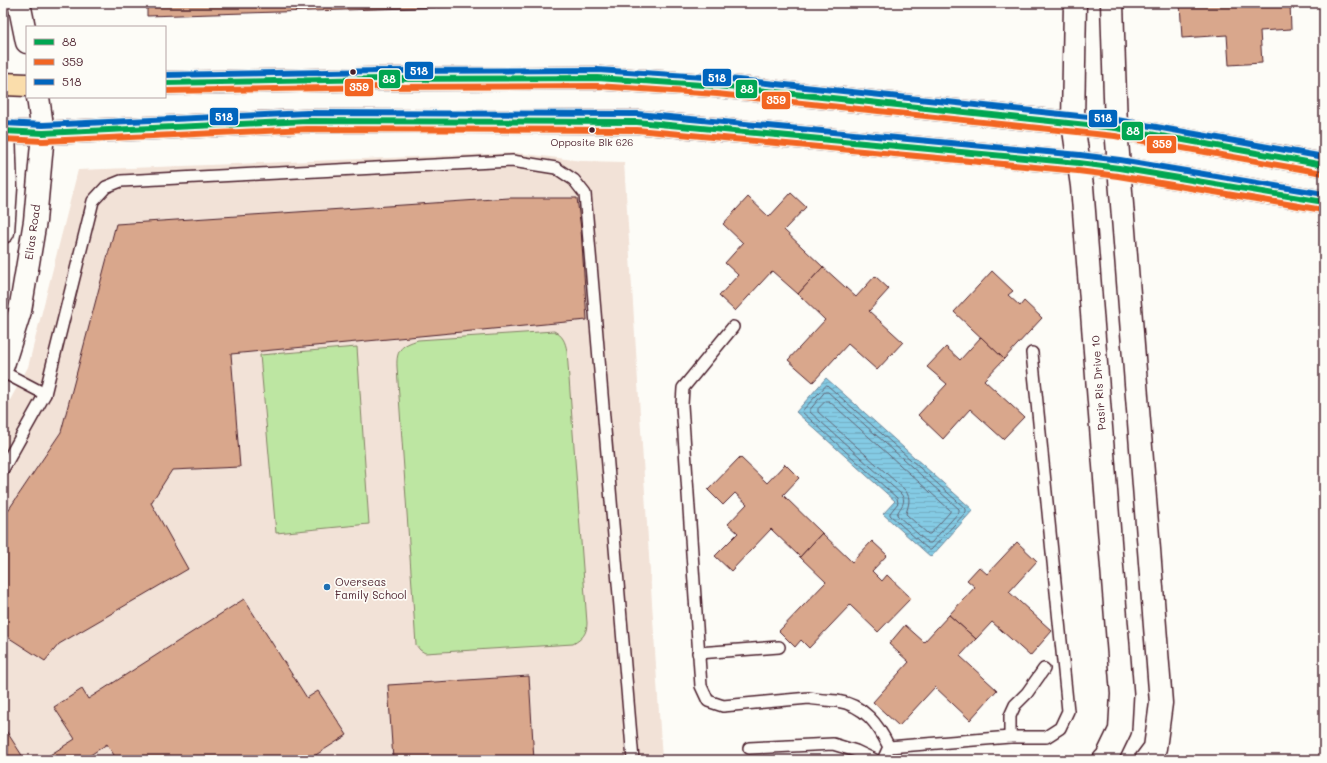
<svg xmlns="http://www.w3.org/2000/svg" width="1327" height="763" font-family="Mali,sans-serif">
	<defs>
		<pattern id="water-rules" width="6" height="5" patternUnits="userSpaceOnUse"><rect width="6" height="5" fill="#84cbe4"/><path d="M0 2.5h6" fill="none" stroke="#74aec4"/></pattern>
	</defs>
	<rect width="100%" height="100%" fill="#fdfcf7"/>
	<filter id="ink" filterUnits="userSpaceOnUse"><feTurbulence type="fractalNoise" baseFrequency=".025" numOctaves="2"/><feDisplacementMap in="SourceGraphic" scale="8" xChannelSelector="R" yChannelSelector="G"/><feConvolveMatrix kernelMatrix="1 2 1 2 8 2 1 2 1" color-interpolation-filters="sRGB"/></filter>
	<g filter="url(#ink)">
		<polygon fill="#f2e2d7" points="517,153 582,161 624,162 662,760 3,760 3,413 28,367 78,170"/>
		<g fill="#bde6a2" stroke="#848266">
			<path d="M554,331C563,336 565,341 567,351L587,623C587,634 582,639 573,644L425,653L420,650L416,645L397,367C396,349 402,345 418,340Z"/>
			<polygon points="357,347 369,524 276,533 260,355"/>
		</g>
		<polygon fill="url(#water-rules)" stroke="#6d869a" points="826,378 973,510 931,557 883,514 895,501 796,412"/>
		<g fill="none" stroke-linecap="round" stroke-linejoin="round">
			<g stroke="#616475" stroke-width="1">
				<polygon points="827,385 966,509 966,512 931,550 929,550 890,515 890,513 898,503 897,498 802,412 803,410"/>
				<path d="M825,392H828L959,509V512L931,543H928L897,515C899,507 908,503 901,494L810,412V410Z"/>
				<path d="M826,401H829L950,510V512L930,534H928L906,514C908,505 912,499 905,490L818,412V409Z"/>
			</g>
		</g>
		<g fill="#d9a78c" stroke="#4a1f2b">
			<polygon points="147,3 509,3 509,5 147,16"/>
			<polygon points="1180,3 1290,3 1291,29 1260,31 1262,63 1229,65 1227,35 1182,38"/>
			<polygon points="791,193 806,207 784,230 823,267 798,294 772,271 735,311 719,296 738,275 725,263 743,243 723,224 748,197 769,217"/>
			<polygon points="509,198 577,198 581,229 587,320 231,354 240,467 172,470 151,503 188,569 59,644 45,661 3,634 3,518 61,432 116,224"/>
			<polygon points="823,267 856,297 875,276 889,289 869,311 903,342 877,370 848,344 813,382 788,360 825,320 798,294"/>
			<polygon points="992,271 1013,291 1008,295 1020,306 1024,301 1042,318 1004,359 954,312"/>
			<polygon points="981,337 1004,359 984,380 1024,417 1003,439 970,409 943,439 918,415 947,384 927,367 946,347 960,360"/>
			<polygon points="740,457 767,483 785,464 799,478 783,495 822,533 800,557 771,529 731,571 715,556 738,533 728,524 747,504 735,493 723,505 708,490"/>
			<polygon points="822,533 852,562 872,541 887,555 872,571 882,581 887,575 911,598 878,632 850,605 809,648 801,640 795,647 779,631 826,582 800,557"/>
			<polygon points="1017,542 1037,561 1009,592 1052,631 1030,656 992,622 976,639 949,615 975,587 967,580 979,567 987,574"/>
			<polygon points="244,599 307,698 318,691 347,735 308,760 117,760 107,744 83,760 42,760 75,739 54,707 82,689 88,699"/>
			<polygon points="949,615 976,639 960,656 997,690 970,720 935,687 899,726 873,702 909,662 889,644 905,625 924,642"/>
			<polygon points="529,676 534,760 393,760 388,685"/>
			<polygon points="3,726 25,760 3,760"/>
		</g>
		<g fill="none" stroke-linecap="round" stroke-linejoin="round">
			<defs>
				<g id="service">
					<path d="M733,327L683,388L682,405L701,686L708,701L723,706L809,698C819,700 828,700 837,701C864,705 878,724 889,747L883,760"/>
					<polyline points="3,372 45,394"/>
					<polyline points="3,469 45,394 93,201 106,187 121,181 512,161 556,168 574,180 585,194 633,760"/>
					<polyline points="698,653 779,647"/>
					<polyline points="1010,737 1010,716 1015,705 1027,693 1044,669"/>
					<polyline points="889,747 1010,737 1046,737 1060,728 1068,711 1032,353"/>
					<polyline points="749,748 833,744 856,751 875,760"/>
				</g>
				<g id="minor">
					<polyline points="1075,3 1073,123 1082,186 1122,694 1120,730 1107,757 1104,760"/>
					<polyline points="1112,3 1116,128 1161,703 1155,748 1146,760"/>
				</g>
				<g id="tertiary">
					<polyline points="3,232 6,188 4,131"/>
					<polyline points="3,365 20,311 35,221 43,133"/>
				</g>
				<g id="secondary">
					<polyline points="19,3 27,42"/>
					<polyline points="38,97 43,133"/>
				</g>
				<g id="primary">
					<polyline points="165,83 380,79 597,78 718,86 1116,128 1324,165"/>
					<polyline points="3,84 27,85"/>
					<polyline points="3,131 43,133 307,121 637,122 1079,163 1119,168 1324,202"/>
				</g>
			</defs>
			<use href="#service" stroke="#4a1f2b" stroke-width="14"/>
			<use href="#minor" stroke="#4a1f2b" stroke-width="25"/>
			<use href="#tertiary" stroke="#4a1f2b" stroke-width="25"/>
			<use href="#secondary" stroke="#4a1f2b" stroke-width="25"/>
			<use href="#primary" stroke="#4a1f2b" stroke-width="25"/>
			<use href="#service" stroke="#fdfcf7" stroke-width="11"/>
			<use href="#minor" stroke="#fdfcf7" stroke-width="22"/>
			<use href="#tertiary" stroke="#fdfcf7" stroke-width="22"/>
			<use href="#secondary" stroke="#fdfcf7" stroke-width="22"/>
			<use href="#primary" stroke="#faddab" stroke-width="22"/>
			<defs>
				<g id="bus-1">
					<polyline points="165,83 380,79 597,78 718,86 1116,128 1324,165"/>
					<polyline points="3,131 43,133 307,121 637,122 1079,163 1119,168 1324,202"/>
				</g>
				<g id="bus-2">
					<polyline points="165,91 380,87 597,86 717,94 1115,136 1323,173"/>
					<polyline points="3,139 43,141 307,129 637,130 1078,171 1118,176 1323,210"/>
				</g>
				<g id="bus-3">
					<polyline points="165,75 380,71 597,70 719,78 1117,120 1324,157"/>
					<polyline points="3,123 43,125 307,113 637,114 1080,155 1120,160 1324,194"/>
				</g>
			</defs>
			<use href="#bus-1" stroke="#fdfcf7" stroke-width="9"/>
			<use href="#bus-2" stroke="#fdfcf7" stroke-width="9"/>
			<use href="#bus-3" stroke="#fdfcf7" stroke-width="9"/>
			<use href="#bus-1" stroke="#00a651" stroke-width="6"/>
			<use href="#bus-2" stroke="#f26522" stroke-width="6"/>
			<use href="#bus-3" stroke="#0065bd" stroke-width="6"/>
		</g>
	</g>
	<g fill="#4a1f2b" stroke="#fdfcf7" stroke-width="1.5">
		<circle cx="353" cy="72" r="3.5"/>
		<circle cx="592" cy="130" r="3.5"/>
	</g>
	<circle fill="#1f6fb2" stroke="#fdfcf7" stroke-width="1.5" cx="327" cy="587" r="4"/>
	<g text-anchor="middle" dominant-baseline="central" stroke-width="3.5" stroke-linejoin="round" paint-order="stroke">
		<g font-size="10" fill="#4a1f2b" stroke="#fdfcf7">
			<text x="592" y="142">Opposite Blk 626</text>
		</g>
		<g font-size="11" fill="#4a1f2b" stroke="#fdfcf7">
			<text transform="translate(32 232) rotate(-82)">Elias Road</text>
			<text transform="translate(1098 383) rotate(-94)">Pasir Ris Drive 10</text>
		</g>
		<g font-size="11" fill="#4a1f2b" stroke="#fdfcf7" text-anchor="start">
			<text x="335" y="581">Overseas<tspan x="335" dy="13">Family School</tspan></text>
		</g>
	</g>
	<g stroke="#fdfcf7" stroke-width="1.5">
		<rect x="404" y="61" width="30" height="19" rx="4" fill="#0065bd"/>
		<rect x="702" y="68" width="30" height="19" rx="4" fill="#0065bd"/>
		<rect x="378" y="69" width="23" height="20" rx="4" fill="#00a651"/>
		<rect x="344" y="78" width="30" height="19" rx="4" fill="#f26522"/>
		<rect x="735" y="79" width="23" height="20" rx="4" fill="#00a651"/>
		<rect x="761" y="91" width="30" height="19" rx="4" fill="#f26522"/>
		<rect x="209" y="107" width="30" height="19" rx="4" fill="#0065bd"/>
		<rect x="1088" y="109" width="30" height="19" rx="4" fill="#0065bd"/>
		<rect x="1121" y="121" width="23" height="20" rx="4" fill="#00a651"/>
		<rect x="1146" y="135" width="31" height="19" rx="4" fill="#f26522"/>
	</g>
	<g font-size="11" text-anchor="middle" font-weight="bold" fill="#fff">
		<text x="419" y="75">518</text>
		<text x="717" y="82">518</text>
		<text x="389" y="83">88</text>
		<text x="359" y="91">359</text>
		<text x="747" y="93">88</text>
		<text x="776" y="104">359</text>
		<text x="224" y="121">518</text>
		<text x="1103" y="122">518</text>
		<text x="1133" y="135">88</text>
		<text x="1162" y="148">359</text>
	</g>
	<rect width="1327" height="763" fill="none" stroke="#fdfcf7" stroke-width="16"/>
	<rect x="8" y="8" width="1311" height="747" fill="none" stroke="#4a1f2b" stroke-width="1.5" filter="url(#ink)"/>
	<rect x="26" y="26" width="140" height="72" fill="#fdfcf7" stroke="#b5a4a5"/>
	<rect x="34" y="39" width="20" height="6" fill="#00a651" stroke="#b5a4a5"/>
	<text x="62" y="46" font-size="12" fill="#4a1f2b">88</text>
	<rect x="34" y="59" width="20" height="6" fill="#f26522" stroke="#b5a4a5"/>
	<text x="62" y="66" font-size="12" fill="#4a1f2b">359</text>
	<rect x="34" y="79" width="20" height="6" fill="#0065bd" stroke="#b5a4a5"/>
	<text x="62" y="86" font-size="12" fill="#4a1f2b">518</text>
</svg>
